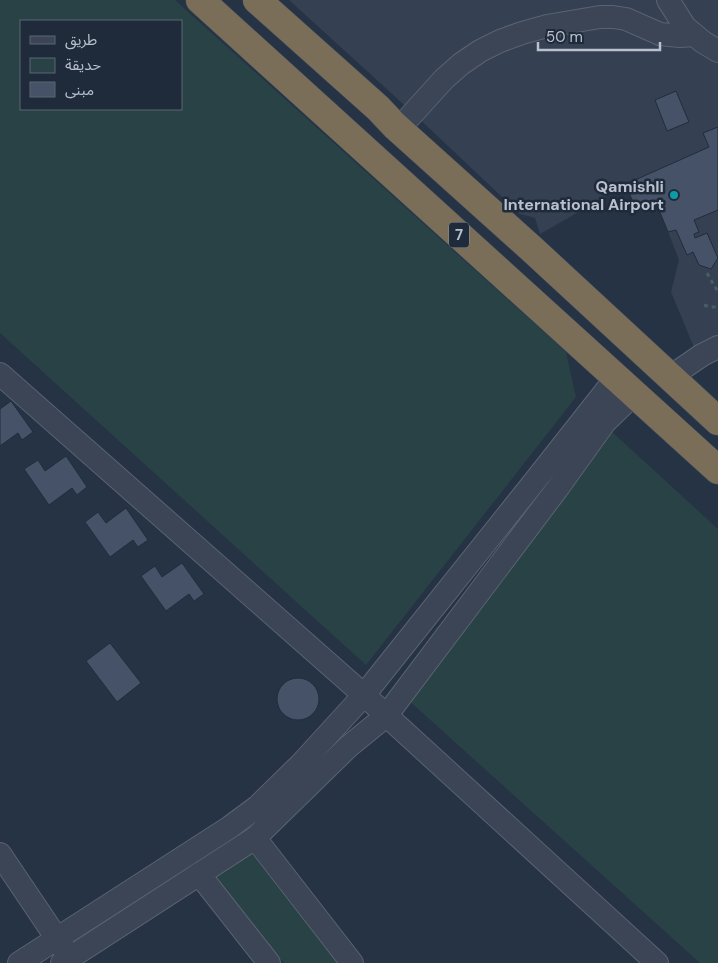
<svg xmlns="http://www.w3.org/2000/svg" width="718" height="963" font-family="'DM Sans','Noto Sans Arabic',sans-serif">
	<rect width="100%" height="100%" fill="#263345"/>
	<polygon fill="#354052" points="289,0 718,0 718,351 695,350 671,292 679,260 658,206 637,213 626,185 540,234 535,218 520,214 413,113"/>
	<g fill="#284246" fill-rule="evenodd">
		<path d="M0,0H175L566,352L576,397L366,665L0,333ZM181,21V109H21V21Z"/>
		<polygon points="610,430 718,529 718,963 700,963 406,698"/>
		<polygon points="248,849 337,963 284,963 215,875"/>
	</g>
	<g fill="#455267" stroke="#212c3c">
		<polygon points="676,91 689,122 667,131 655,100"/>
		<polygon points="718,127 718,210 694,220 699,232 694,234 695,238 707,233 718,258 711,269 699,265 693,252 687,255 676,230 668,232 657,205 637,213 626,184 709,147 703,133"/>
		<polygon points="11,401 33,432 22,440 18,433 0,446 0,409"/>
		<polygon points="66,456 87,487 77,495 72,488 49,505 24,469 38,460 45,471"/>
		<polygon points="126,508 148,540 138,547 133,540 110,557 85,522 98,512 106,523"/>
		<polygon points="182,563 204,594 194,601 189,594 166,611 141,576 155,566 162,577"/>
		<polygon points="110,643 141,683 117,702 86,661"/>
		<circle cx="298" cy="699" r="21"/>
	</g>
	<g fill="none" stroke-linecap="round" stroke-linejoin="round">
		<defs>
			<g id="minor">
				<polyline points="668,0 685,27 703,42 718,51"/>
				<polyline points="395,126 405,122 444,79 461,64 480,51 500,41 522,33 547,26 600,17 613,17 626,19 660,34 680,36 694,35"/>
				<polyline points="0,374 364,695 657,963"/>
				<polyline points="670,377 702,355 718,347"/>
				<polyline points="255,838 352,963"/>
				<polyline points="0,854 66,952"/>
				<polyline points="199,874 269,963"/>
				<polyline points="19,963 230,827 257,807 302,763 364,695 534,482 616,378"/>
				<polyline points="62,963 255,838 348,747 386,716 557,489 605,422 634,394"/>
			</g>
			<g id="highway">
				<polyline points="200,0 718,470"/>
				<polyline points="257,0 378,108 395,126 534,251 718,421"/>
			</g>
		</defs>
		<use href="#minor" stroke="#5a6372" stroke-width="24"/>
		<use href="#highway" stroke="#45505f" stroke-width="29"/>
		<g stroke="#475f62" stroke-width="3" stroke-dasharray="4 4" stroke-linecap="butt">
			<polyline points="707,273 718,292"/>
			<polyline points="704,305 710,307 718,307"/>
		</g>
		<use href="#minor" stroke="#3b4555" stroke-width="22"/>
		<use href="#highway" stroke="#7b6e58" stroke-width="28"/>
	</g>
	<circle fill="#0f9aa8" stroke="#1f2a3a" stroke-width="2" cx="674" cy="195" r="5"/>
	<g text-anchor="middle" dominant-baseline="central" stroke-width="5" stroke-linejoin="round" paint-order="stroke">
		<rect fill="#1f2a3a" stroke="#8b93a2" stroke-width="1" x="449" y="222.5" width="20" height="25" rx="4"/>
		<g font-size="15" font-weight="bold" fill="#b9c0ce">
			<text x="459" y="235">7</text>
		</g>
		<g font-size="16" font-weight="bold" fill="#b9c0ce" stroke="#1f2a3a" text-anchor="end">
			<text x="664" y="186">Qamishli<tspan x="664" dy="18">International Airport</tspan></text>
		</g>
	</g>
	<rect x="20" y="20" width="162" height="90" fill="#1f2a3a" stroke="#5d6675"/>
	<rect x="30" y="36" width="25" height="8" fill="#3b4555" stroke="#5d6675"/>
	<text x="65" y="45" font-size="15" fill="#b9c0ce">طريق</text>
	<rect x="30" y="58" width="25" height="15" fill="#284246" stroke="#5d6675"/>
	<text x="65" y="70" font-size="15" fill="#b9c0ce">حديقة</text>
	<rect x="30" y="82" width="25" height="15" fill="#455267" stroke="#5d6675"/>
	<text x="65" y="95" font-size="15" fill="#b9c0ce">مبنى</text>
	<path d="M538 42v8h122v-8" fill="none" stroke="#b9c0ce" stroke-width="2.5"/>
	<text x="546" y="42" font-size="15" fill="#b9c0ce" stroke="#1f2a3a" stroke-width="4" paint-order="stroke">50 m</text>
</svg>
